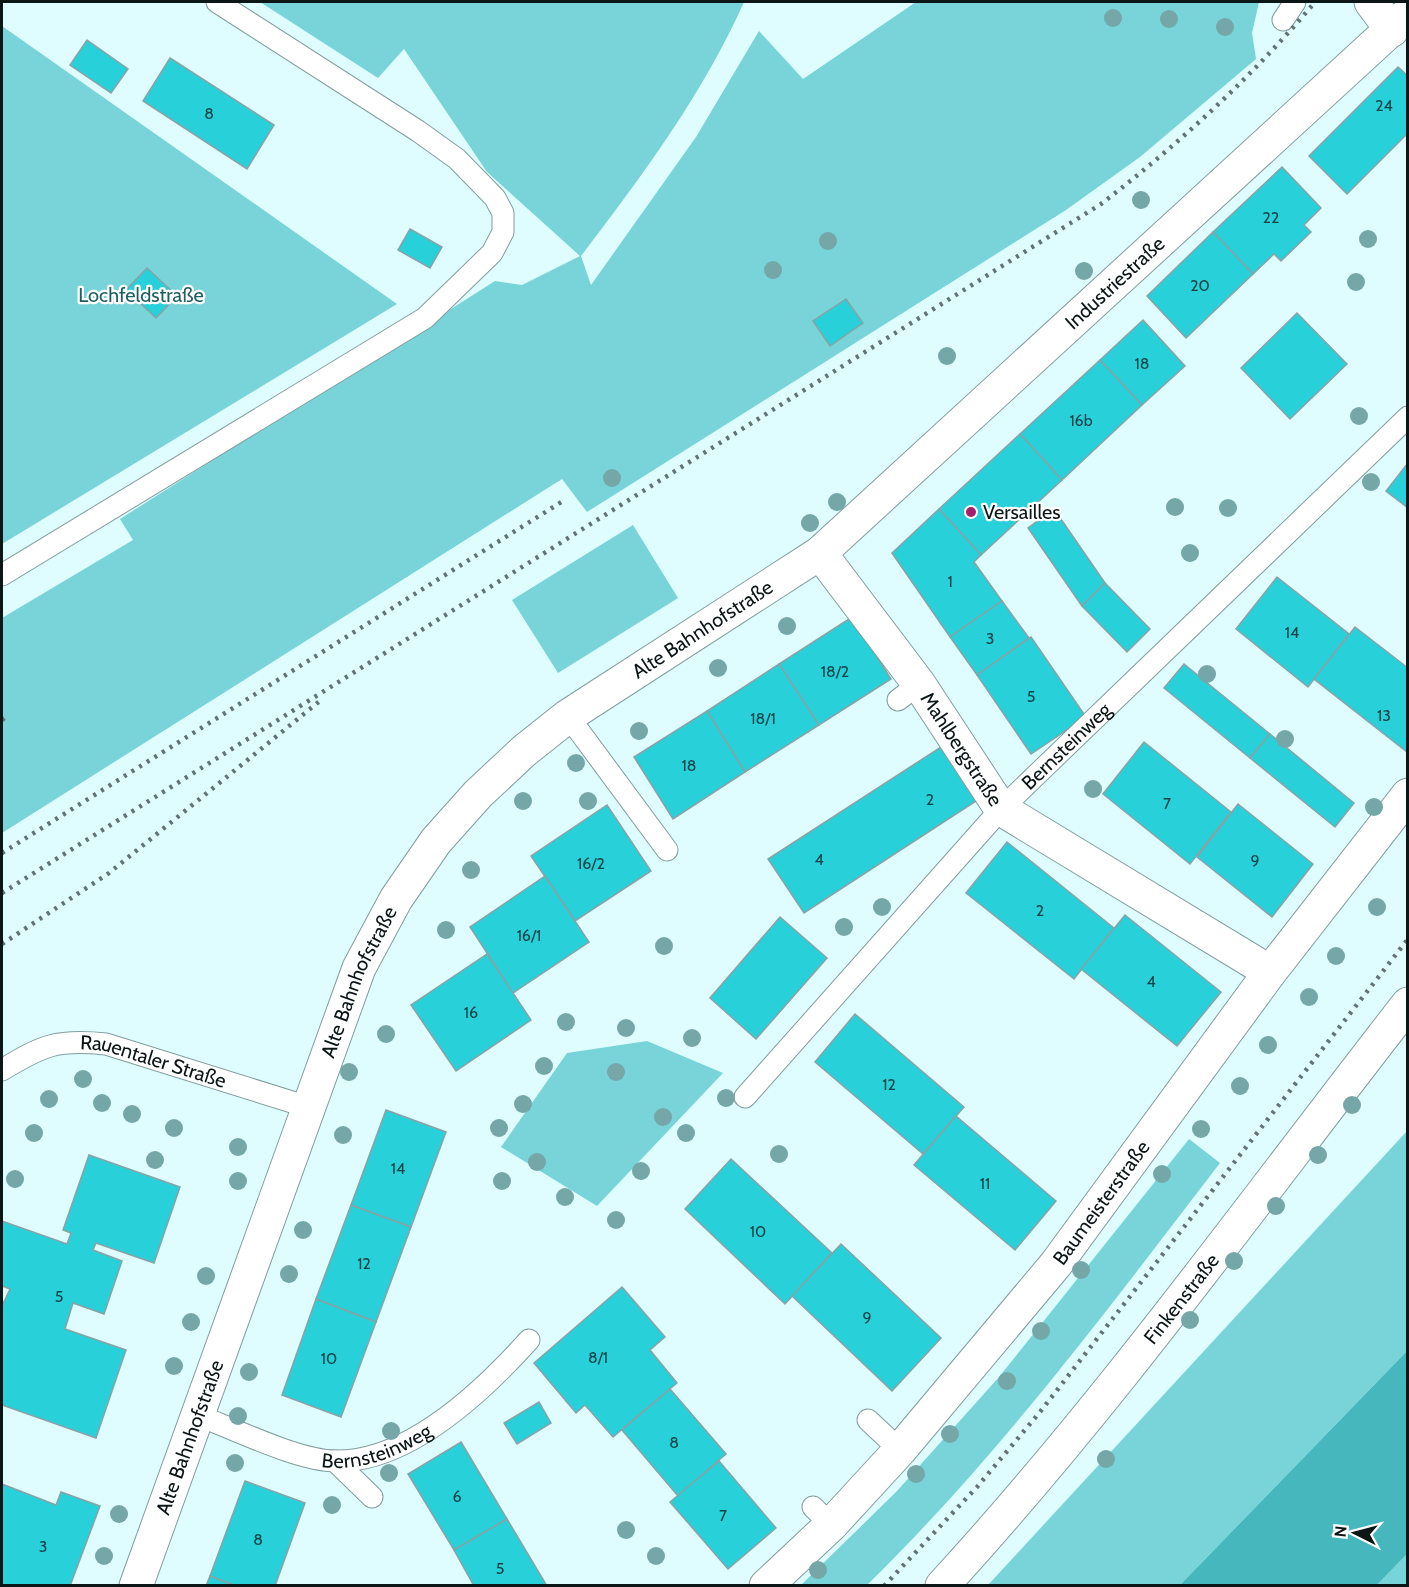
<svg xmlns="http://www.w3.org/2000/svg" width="1409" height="1587" font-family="Cabin,sans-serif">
	<rect width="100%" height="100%" fill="#dffdfe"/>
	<g fill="#78d4d9">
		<path d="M260,2H744C703,94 642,176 581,256L591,285L696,137L759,31L803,79L916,2H1259L1252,33L1256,59L1140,157L1066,210L587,512L562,479L2,833V618L133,540L120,519L495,281L522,285L580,256L487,172L404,49L378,78Z"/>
		<polygon points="2,26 397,304 2,544"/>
		<polygon points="633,525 678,598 558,673 512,600"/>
		<polygon points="647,1041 723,1073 597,1206 501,1147 567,1053"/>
		<polygon points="1407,1131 1407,1351 1180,1585 988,1585"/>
		<path d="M1189,1139L1220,1163C1108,1309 999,1456 867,1585H801L897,1491L999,1377Z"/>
		<polygon points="1407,1554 1407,1585 1377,1585"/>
	</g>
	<polygon fill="#45b7bd" points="1407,1351 1407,1554 1377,1585 1180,1585"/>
	<g fill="#28d0d9" stroke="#88a3a5" stroke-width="1.5">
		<polygon points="87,40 128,69 111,93 70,65"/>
		<polygon points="170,58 274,125 247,169 143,101"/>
		<polygon points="1398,67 1408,76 1408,133 1347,194 1309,156"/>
		<polygon points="1282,167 1321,208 1304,225 1311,232 1281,261 1274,254 1253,274 1213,232"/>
		<polygon points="410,229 442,247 430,268 398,250"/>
		<polygon points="1213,232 1253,274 1186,338 1147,296"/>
		<polygon points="147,268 177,296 156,318 126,290"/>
		<polygon points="846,299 863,323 830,346 813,321"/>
		<polygon points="1297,313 1347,364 1290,419 1241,368"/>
		<polygon points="1143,320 1185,366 1142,405 1100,360"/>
		<polygon points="1100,360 1142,405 1062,480 1020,434"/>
		<polygon points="1020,434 1062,480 981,555 939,509"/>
		<polygon points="1408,463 1408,508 1386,491"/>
		<polygon points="939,509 981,555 974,562 1002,601 950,637 892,553"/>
		<polygon points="1054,509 1105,583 1082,606 1028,528"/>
		<polygon points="1277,577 1349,634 1308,687 1236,629"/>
		<polygon points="1105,583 1150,629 1127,652 1082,606"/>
		<polygon points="1002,601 1029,638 977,675 950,637"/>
		<polygon points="852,617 891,679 819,725 779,664"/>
		<polygon points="1355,627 1408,668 1407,752 1314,679"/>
		<polygon points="1031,637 1086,717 1031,754 977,675"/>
		<polygon points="779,664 819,725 745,772 707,711"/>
		<polygon points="1184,664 1270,734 1250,758 1164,688"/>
		<polygon points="707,711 745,772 673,819 634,757"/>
		<polygon points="1270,734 1354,803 1335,827 1250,758"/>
		<polygon points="1144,742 1231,812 1190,864 1103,794"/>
		<polygon points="941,747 976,801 804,913 768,859"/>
		<polygon points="1238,804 1313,864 1272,917 1197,857"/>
		<polygon points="607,805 651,871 575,921 531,856"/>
		<polygon points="1007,842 1114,928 1074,979 966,893"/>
		<polygon points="545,876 589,942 513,993 470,927"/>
		<polygon points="1125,915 1221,992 1177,1046 1081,969"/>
		<polygon points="780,917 827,958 756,1039 710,998"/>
		<polygon points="487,954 531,1020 456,1071 411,1005"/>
		<polygon points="855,1014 964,1107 923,1154 815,1062"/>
		<polygon points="386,1110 446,1132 411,1227 351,1205"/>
		<polygon points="956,1116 1056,1201 1015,1250 914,1165"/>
		<polygon points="89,1155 180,1187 154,1263 96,1243 93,1250 122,1261 104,1314 73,1303 65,1329 126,1350 96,1438 2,1405 2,1306 10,1289 2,1286 2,1221 67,1244 71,1233 63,1230"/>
		<polygon points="731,1159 832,1253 785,1304 685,1209"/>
		<polygon points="351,1205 411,1227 376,1322 316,1299"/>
		<polygon points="841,1244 941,1338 892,1391 792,1296"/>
		<polygon points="622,1287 665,1337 650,1350 677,1383 613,1437 585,1405 576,1413 534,1363"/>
		<polygon points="316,1299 376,1322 341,1417 282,1395"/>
		<polygon points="670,1389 726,1454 678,1496 622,1430"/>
		<polygon points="539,1402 551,1423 517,1444 504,1423"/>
		<polygon points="461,1442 507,1519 454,1550 408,1474"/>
		<polygon points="719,1461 776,1528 728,1569 670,1502"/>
		<polygon points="245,1481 305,1503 275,1586 236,1586 210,1576"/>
		<polygon points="2,1484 56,1505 61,1492 100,1506 70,1586 2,1586"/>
		<polygon points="507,1519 547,1586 474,1586 454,1550"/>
		<polygon points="210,1576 236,1586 206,1586"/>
	</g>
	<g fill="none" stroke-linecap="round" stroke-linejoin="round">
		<defs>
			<g id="service">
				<polyline points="1283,20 1295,2"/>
				<polyline points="2,575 425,318 492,253 503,232 503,213 495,198 457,159 418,131 217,2"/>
				<polyline points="898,700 919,684"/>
				<polyline points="568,716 667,850"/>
				<path id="s1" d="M2,1070C43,1045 57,1039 106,1044L308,1107"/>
				<path id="s2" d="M745,1097L1001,809L1408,417"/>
				<path id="s3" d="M197,1415C235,1429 298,1461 336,1461C409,1462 484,1390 529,1340"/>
				<polyline points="868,1420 900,1450"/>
				<polyline points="335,1461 372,1497"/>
				<polyline points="813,1507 831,1525"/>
			</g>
			<g id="minor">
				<polyline points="1371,2 1392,30"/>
				<path id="s4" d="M820,553L919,684L1001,809L1270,972"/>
				<path id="s5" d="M136,1586L359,968L396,899L436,841L478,794L524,751L568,716L820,553L1408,14"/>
				<path id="s6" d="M766,1586L831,1525L900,1450L1056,1264L1270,972L1408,795"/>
				<path id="s7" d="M942,1586C1110,1403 1255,1200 1408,1004"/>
			</g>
		</defs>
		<use href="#service" stroke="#829d9e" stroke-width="23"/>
		<use href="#minor" stroke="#829d9e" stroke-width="35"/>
		<use href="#service" stroke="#fff" stroke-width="21"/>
		<use href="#minor" stroke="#fff" stroke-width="33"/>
		<g stroke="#617374" stroke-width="4.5" stroke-dasharray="3 6" stroke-linecap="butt">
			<polyline points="2,720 9,715"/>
			<polyline points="2,853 563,501"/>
			<path d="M2,893L1101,204C1179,144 1252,77 1315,2"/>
			<polyline points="2,944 109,873 321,700"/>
			<polyline points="884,1586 977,1487 1040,1412 1408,939"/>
		</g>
	</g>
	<g fill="#75a6a8">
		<circle cx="1113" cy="18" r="9"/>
		<circle cx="1169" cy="19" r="9"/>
		<circle cx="1225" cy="27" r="9"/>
		<circle cx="1141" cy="200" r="9"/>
		<circle cx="1368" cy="239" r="9"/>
		<circle cx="828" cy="241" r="9"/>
		<circle cx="773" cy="270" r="9"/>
		<circle cx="1084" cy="271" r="9"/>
		<circle cx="1356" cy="282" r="9"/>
		<circle cx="947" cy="356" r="9"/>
		<circle cx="1359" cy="416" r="9"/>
		<circle cx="612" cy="478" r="9"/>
		<circle cx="1371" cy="482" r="9"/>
		<circle cx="837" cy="502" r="9"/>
		<circle cx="1175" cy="507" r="9"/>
		<circle cx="1228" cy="508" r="9"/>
		<circle cx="810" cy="523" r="9"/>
		<circle cx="1190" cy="553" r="9"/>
		<circle cx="787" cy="626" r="9"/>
		<circle cx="718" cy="668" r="9"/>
		<circle cx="1207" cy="674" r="9"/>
		<circle cx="639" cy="731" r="9"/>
		<circle cx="1285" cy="739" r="9"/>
		<circle cx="576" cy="763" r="9"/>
		<circle cx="1093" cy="789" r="9"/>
		<circle cx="523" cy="801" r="9"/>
		<circle cx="588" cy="801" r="9"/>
		<circle cx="1374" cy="807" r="9"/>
		<circle cx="471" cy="870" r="9"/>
		<circle cx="882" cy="907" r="9"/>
		<circle cx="1377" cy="907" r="9"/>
		<circle cx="844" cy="927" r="9"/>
		<circle cx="446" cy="930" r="9"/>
		<circle cx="664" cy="946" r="9"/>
		<circle cx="1336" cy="956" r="9"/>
		<circle cx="1309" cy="997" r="9"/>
		<circle cx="566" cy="1022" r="9"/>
		<circle cx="626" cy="1028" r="9"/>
		<circle cx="386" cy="1034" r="9"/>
		<circle cx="692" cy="1038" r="9"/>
		<circle cx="1268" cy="1045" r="9"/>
		<circle cx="544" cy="1066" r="9"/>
		<circle cx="349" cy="1072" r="9"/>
		<circle cx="616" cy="1072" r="9"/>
		<circle cx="83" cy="1079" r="9"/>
		<circle cx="1240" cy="1086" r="9"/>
		<circle cx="726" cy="1098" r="9"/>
		<circle cx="49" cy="1099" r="9"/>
		<circle cx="102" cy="1103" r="9"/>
		<circle cx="523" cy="1104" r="9"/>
		<circle cx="1352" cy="1105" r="9"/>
		<circle cx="132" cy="1114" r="9"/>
		<circle cx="663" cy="1117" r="9"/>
		<circle cx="174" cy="1128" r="9"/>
		<circle cx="499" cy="1128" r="9"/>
		<circle cx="1201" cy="1129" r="9"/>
		<circle cx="34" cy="1133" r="9"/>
		<circle cx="686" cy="1133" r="9"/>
		<circle cx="343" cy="1135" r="9"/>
		<circle cx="238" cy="1147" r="9"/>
		<circle cx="779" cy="1154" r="9"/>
		<circle cx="1318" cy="1155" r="9"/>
		<circle cx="155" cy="1160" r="9"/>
		<circle cx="537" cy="1162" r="9"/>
		<circle cx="641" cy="1171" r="9"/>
		<circle cx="1162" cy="1174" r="9"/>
		<circle cx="15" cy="1179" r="9"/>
		<circle cx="238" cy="1181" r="9"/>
		<circle cx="502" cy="1181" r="9"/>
		<circle cx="565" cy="1197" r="9"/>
		<circle cx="1276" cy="1206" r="9"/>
		<circle cx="616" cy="1220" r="9"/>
		<circle cx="303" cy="1230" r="9"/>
		<circle cx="1234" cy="1261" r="9"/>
		<circle cx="1081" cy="1270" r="9"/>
		<circle cx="289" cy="1274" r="9"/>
		<circle cx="206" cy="1276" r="9"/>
		<circle cx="1190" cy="1320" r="9"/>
		<circle cx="191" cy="1322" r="9"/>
		<circle cx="1041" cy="1331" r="9"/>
		<circle cx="174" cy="1366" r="9"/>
		<circle cx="249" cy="1372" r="9"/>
		<circle cx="1007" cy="1381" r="9"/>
		<circle cx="238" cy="1416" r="9"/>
		<circle cx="391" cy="1431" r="9"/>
		<circle cx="950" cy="1434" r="9"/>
		<circle cx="1106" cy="1459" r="9"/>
		<circle cx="235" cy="1463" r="9"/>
		<circle cx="389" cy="1473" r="9"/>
		<circle cx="916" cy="1474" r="9"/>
		<circle cx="332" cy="1505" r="9"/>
		<circle cx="119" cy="1514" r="9"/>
		<circle cx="626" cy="1530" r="9"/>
		<circle cx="104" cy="1556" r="9"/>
		<circle cx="656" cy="1556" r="9"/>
		<circle cx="818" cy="1570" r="9"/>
	</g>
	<circle fill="#a31f6d" stroke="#fff" stroke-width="2" cx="971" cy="512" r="6"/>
	<g text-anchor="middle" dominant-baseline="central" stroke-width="4.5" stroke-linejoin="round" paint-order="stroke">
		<g font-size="16" fill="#134448">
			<text x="1384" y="105">24</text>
			<text x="209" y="113">8</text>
			<text x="1271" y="217">22</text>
			<text x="1200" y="285">20</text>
			<text x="1142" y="363">18</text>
			<text x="1081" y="420">16b</text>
			<text x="950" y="581">1</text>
			<text x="1292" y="632">14</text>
			<text x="990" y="638">3</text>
			<text x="835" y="671">18/2</text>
			<text x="1031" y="696">5</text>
			<text x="1384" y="715">13</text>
			<text x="763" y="718">18/1</text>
			<text x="689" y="765">18</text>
			<text x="930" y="799">2</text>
			<text x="1167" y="803">7</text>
			<text x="819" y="859">4</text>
			<text x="1255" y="860">9</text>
			<text x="591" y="863">16/2</text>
			<text x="1040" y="910">2</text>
			<text x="529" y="935">16/1</text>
			<text x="1151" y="981">4</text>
			<text x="471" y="1012">16</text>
			<text x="889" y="1084">12</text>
			<text x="398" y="1168">14</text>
			<text x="985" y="1183">11</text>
			<text x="758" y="1231">10</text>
			<text x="364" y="1263">12</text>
			<text x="59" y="1296">5</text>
			<text x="867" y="1317">9</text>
			<text x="598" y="1357">8/1</text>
			<text x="329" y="1358">10</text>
			<text x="674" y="1442">8</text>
			<text x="457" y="1496">6</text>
			<text x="723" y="1515">7</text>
			<text x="258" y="1539">8</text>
			<text x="43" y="1546">3</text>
			<text x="500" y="1568">5</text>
		</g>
		<g font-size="20" fill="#0c1617" stroke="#fff">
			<text stroke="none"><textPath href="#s5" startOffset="1688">Industriestraße</textPath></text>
			<text stroke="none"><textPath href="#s5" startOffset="1148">Alte Bahnhofstraße</textPath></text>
			<text stroke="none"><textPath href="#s2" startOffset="476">Bernsteinweg</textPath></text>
			<text stroke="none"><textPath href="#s4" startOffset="242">Mahlbergstraße</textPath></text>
			<text stroke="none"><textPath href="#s5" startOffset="644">Alte Bahnhofstraße</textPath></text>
			<text stroke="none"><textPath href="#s1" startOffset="160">Rauentaler Straße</textPath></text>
			<text stroke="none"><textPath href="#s6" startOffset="510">Baumeisterstraße</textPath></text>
			<text stroke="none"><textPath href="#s7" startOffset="374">Finkenstraße</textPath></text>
			<text stroke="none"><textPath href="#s5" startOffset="158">Alte Bahnhofstraße</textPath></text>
			<text stroke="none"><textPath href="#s3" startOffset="190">Bernsteinweg</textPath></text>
		</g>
		<g font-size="20" fill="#1f5e61" stroke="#fff">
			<text x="141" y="295">Lochfeldstraße</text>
		</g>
		<g font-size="20" fill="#0c1617" stroke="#fff" text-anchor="start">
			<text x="983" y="512">Versailles</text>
		</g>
	</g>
	<rect width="1409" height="1587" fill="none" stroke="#0c1617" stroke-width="6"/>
	<g transform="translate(1355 1533) rotate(276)" stroke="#ffffff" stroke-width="4.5" paint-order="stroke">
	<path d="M0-4.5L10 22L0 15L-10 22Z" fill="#0c1617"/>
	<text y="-9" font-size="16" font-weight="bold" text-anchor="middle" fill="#0c1617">N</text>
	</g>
</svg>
